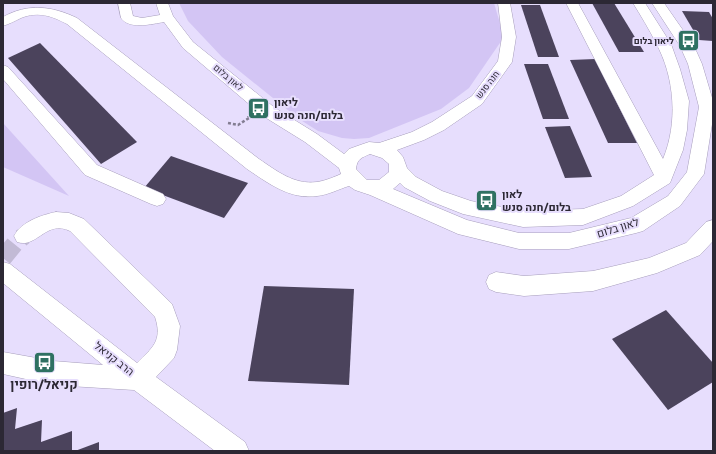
<svg xmlns="http://www.w3.org/2000/svg" width="716" height="454" font-family="Signika,Heebo,sans-serif">
	<rect width="100%" height="100%" fill="#e7defd"/>
	<g fill="#d3c5f4">
		<polygon points="179,3 494,3 504,37 469,88 441,109 369,138 354,139 342,138 318,131 299,119 222,57 188,21"/>
		<polygon points="3,123 69,196 3,167"/>
	</g>
	<g fill="#4b435c">
		<polygon points="592,3 614,3 644,52 619,52"/>
		<polygon points="521,5 540,5 559,57 538,57"/>
		<polygon points="682,11 709,12 713,19 713,41 699,40"/>
		<polygon points="40,43 137,142 101,164 8,58"/>
		<polygon points="595,59 637,143 608,143 570,60"/>
		<polygon points="524,64 548,64 569,119 543,119"/>
		<polygon points="570,126 592,177 565,178 545,127"/>
		<polygon points="171,156 248,183 224,218 144,188"/>
		<polygon points="264,286 354,289 349,385 248,381"/>
		<polygon points="666,310 713,363 713,382 668,410 612,339"/>
		<polygon points="17,408 15,429 42,420 41,442 72,431 72,451 3,451 3,413"/>
		<polygon points="99,442 99,451 75,451"/>
	</g>
	<g fill="none" stroke-linecap="round" stroke-linejoin="round">
		<polyline stroke="#c2bad5" stroke-width="18" stroke-dasharray="18 9" stroke-linecap="butt" points="3,258 17,241 24,236"/>
		<defs>
			<g id="minor">
				<path d="M118,3H130L133,16L142,18L160,15L156,3H168L173,16L193,42L275,108L317,134L344,154L349,149L363,144L369,142L379,143L412,132L432,122L472,96L498,61L502,37L498,3H510L516,37L512,62L482,104L444,130L424,140L397,150L403,157L407,168L416,177L442,191L471,201L523,211L583,209L621,196L654,175L566,3H578L663,159C678,123 675,78 656,43C649,29 641,16 633,3H645L671,44L680,69L689,101L687,130L683,150L670,183L633,206L583,225L523,227L463,214L430,201L404,187L400,183L393,189L467,220L519,233H569L631,218L668,196L687,172L699,107L688,64L680,46L652,3H664L694,46L702,64L713,101V118L704,174L680,206L643,231L636,233L569,249H519L458,234L370,195L355,190L349,186C339,189 328,195 317,196C290,200 268,183 247,169L67,24C52,16 38,11 21,18C15,21 9,24 3,26V17C28,3 52,6 77,18L259,159C277,171 294,185 317,182C325,181 334,177 341,174L339,168L305,142L263,116L183,48L164,22C152,24 129,30 121,18ZM370,154L382,158L389,164V172L379,180H367L356,169C357,159 361,158 370,154Z"/>
				<polygon points="3,65 8,67 97,165 163,194 166,199 163,204 157,206 151,204 85,175 3,79"/>
				<path d="M56,212L69,213L84,219L172,304L180,326L177,350L174,358L156,377L245,442L249,451H215L134,390L53,385L3,374V352L53,361L103,365L3,283V262L10,264L137,363C152,348 163,341 155,317L70,231C46,219 37,249 17,242L14,236C21,222 41,215 56,212Z"/>
				<polygon points="713,220 713,241 700,255 657,273 593,291 524,296 496,292 489,289 486,282 489,275 496,272 524,276 593,271 649,258 686,243 706,222"/>
			</g>
		</defs>
		<use href="#minor" stroke="#a79ebc" stroke-width="1"/>
		<polyline stroke="#837d92" stroke-width="2" stroke-dasharray="2 1.5" stroke-linecap="butt" points="248,116 249,117"/>
		<polyline stroke="#837d92" stroke-width="2.5" stroke-dasharray="3 2" stroke-linecap="butt" points="228,123 238,125 249,118 248,116"/>
		<use href="#minor" fill="#fff" fill-rule="evenodd"/>
	</g>
	<defs>
		<symbol id="bus-square" viewBox="-11 -11 22 22"><rect x="-9" y="-9" width="18" height="18" rx="4" fill="#2f7162" stroke="#e7defd"/><path d="M-5-6H5V4H4V6H2V4H-2V6H-4V4H-5ZM-3.5-4V0h7V-4ZM-3.5 1.2v1.5H-2V1.2ZM2 1.2v1.5H3.5V1.2Z" fill="#fff"/></symbol>
	</defs>
	<g fill-rule="evenodd">
		<use href="#bus-square" x="676" y="28" width="25" height="25"/>
		<use href="#bus-square" x="246" y="96" width="25" height="25"/>
		<use href="#bus-square" x="474" y="188" width="25" height="25"/>
		<use href="#bus-square" x="32" y="350" width="25" height="25"/>
	</g>
	<g text-anchor="middle" dominant-baseline="central" stroke-width="4" stroke-linejoin="round" paint-order="stroke">
		<g font-size="9" font-weight="bold" fill="#2c2834" stroke="#e7defd" text-anchor="end">
			<text x="674" y="41">ליאון בלום</text>
		</g>
		<g font-size="9" fill="#2c2834" stroke="#e7defd">
			<text transform="translate(228 78) rotate(40)">לאון בלום</text>
			<text transform="translate(488 85) rotate(-52)">חנה סנש</text>
		</g>
		<g font-size="11" font-weight="bold" fill="#2c2834" stroke="#e7defd" text-anchor="start">
			<text x="274" y="102">ליאון<tspan x="274" dy="13">בלום/חנה סנש</tspan></text>
			<text x="502" y="194">לאון<tspan x="502" dy="13">בלום/חנה סנש</tspan></text>
		</g>
		<g font-size="11" fill="#2c2834" stroke="#e7defd">
			<text transform="translate(618 228) rotate(-17)">לאון בלום</text>
			<text transform="translate(114 359) rotate(38)">הרב קניאל</text>
		</g>
		<g font-size="13" font-weight="bold" fill="#2c2834" stroke="#e7defd">
			<text x="44" y="385">קניאל/רופין</text>
		</g>
	</g>
	<rect width="716" height="454" fill="none" stroke="#2c2834" stroke-width="8"/>
</svg>
